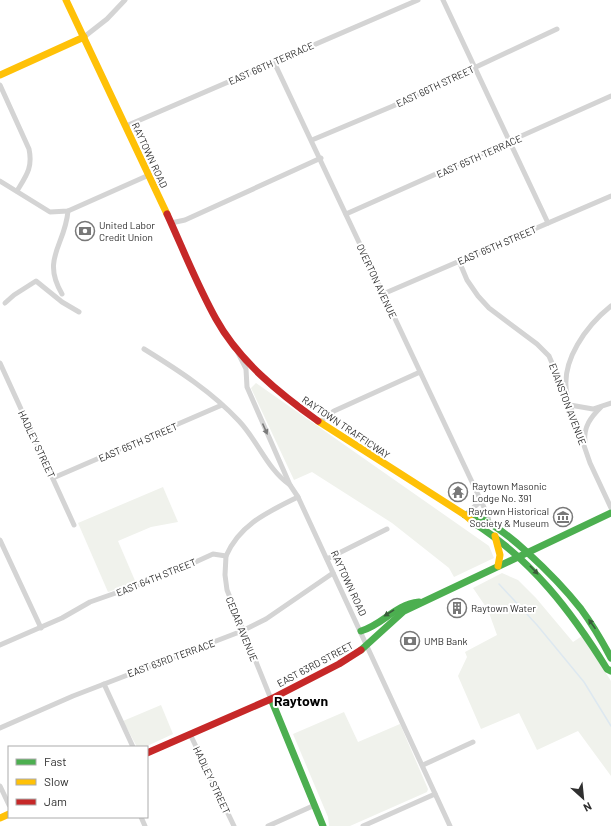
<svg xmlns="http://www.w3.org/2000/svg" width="611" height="826" font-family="Barlow,sans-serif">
	<rect width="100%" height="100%" fill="#fff"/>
	<g fill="#f0f2ec">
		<polygon points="256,383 489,546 494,558 454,577 449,568 392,523 312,472 294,480 251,388"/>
		<polygon points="163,487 178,522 151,527 118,541 136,583 108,592 78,523"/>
		<polygon points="502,573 518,580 536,598 573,642 582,636 611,681 611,776 578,731 537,750 519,713 481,729 458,676 467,657 465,652 497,635 488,610 473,588"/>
		<polygon points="161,705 173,734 145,747 137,747 123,721"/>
		<polygon points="344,712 358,742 400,724 428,789 427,792 350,826 329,826 328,817 293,734"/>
	</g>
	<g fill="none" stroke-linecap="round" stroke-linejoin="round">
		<polyline stroke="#dde8f0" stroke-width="1.5" points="499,584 537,625 584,682 611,726"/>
		<g stroke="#d4d4d4" stroke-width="5">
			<polyline points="443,0 548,223"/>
			<polyline points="84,37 107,19 125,0"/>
			<polyline points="274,62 481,501 488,516 489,523"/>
			<path d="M0,85L29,149C33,168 26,176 17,191"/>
			<polyline points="126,126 418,0"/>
			<polyline points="312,140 393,106 557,29"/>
			<polyline points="0,181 50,212 68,211 149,175"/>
			<polyline points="346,214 611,96"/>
			<polyline points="171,223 185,220 321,158"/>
			<polyline points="459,261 467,280 478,296 489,308 537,344 549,356 570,405 590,463 611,508"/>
			<path d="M62,294C41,258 65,246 68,211"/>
			<polyline points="383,294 611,196"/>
			<polyline points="5,303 14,295 36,281 62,302 79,312"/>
			<path d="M144,349C178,370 212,392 239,421C258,441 267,469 290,485"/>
			<polyline points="238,353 246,369 247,387 290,485 298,497 450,826"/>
			<polyline points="0,363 74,525"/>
			<path d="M567,394C560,361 587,325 611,306"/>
			<polyline points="569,403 570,405 593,409 611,403"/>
			<polyline points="319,423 334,411 420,372"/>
			<path d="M585,442C583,427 591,417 601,407"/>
			<polyline points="53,478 222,405"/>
			<polyline points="465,515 481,501"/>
			<polyline points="0,540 41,628"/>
			<polyline points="226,556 225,575 227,590 271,699"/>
			<polyline points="327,559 387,529"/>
			<path d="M0,645L62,618L90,602L167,575L213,554L226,556C240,524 268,512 298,497"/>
			<polyline points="104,684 133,747"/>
			<polyline points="0,728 73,696 242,631 266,619 333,573"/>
			<polyline points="190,734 234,826"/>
			<polyline points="423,765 473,742"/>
			<polyline points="0,786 9,805"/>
			<polyline points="141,817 145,826"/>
			<polyline points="268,826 315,805"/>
			<polyline points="363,826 435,794"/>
		</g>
		<g stroke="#4caf50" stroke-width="7">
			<path d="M465,515C495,513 562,585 581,609C592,624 602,641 611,658"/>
			<path d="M474,523C532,560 571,611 607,669L611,671"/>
			<path d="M361,631C384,624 394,605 419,602"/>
			<polyline points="361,650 404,611 611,513"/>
			<polyline points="271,699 323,826"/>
		</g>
		<g stroke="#ffc107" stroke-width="7">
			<polyline points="66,0 167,214"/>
			<polyline points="0,75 84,37"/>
			<polyline points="318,421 465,515 474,523"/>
			<polyline points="495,536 500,555 498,566"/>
			<polyline points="0,818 9,814"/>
		</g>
		<g stroke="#c62828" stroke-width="7">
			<path d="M167,214C183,249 197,285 216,319C239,361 280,394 318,421"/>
			<polyline points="147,753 271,699 339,664 361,650"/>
		</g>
	</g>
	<defs><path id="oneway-solid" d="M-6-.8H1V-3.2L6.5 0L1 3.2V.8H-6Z"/></defs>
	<use fill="#7a7a7a" href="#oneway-solid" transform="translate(265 429) rotate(66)"/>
	<g fill="#3a5c3b">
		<use href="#oneway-solid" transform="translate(534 570) rotate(46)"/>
		<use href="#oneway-solid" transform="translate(389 613) rotate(148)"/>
		<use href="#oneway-solid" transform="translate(592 624) rotate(-125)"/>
	</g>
	<defs>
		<symbol id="bank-ring" viewBox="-11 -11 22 22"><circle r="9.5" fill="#fff" stroke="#787878" stroke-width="1.5"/><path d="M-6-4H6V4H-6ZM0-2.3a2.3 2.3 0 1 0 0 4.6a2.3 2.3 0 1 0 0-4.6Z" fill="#787878"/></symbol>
		<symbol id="temple-ring" viewBox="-11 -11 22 22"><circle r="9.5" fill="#fff" stroke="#787878" stroke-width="1.5"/><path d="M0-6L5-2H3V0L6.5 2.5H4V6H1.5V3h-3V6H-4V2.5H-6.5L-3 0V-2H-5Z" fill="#787878"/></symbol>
		<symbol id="museum-ring" viewBox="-11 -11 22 22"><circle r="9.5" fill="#fff" stroke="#787878" stroke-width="1.5"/><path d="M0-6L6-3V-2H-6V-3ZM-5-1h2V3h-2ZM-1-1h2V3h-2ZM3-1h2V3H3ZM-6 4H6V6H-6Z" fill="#787878"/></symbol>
		<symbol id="building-ring" viewBox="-11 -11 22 22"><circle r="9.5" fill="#fff" stroke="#787878" stroke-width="1.5"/><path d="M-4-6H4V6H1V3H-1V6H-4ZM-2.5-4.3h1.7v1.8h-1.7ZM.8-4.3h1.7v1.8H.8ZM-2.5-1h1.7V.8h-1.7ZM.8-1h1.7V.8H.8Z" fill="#787878"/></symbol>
	</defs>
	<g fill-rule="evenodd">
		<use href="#bank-ring" x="74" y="220" width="22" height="22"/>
		<use href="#temple-ring" x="447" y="481" width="22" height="22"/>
		<use href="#museum-ring" x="552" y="506" width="22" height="22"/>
		<use href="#building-ring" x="446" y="597" width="22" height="22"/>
		<use href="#bank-ring" x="399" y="630" width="22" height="22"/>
	</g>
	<g text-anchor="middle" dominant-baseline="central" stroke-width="4" stroke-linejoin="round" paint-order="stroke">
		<g font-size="10" fill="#303030" stroke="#fff">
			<text transform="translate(271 63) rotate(-24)">EAST 66TH TERRACE</text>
			<text transform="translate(435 86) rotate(-25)">EAST 66TH STREET</text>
			<text transform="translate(150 155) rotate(65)">RAYTOWN ROAD</text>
			<text transform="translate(479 156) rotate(-24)">EAST 65TH TERRACE</text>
			<text transform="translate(497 245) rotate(-23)">EAST 65TH STREET</text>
			<text transform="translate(377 281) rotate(65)">OVERTON AVENUE</text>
			<text transform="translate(568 404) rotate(69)">EVANSTON AVENUE</text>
			<text transform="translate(346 427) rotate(34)">RAYTOWN TRAFFICWAY</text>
			<text transform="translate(138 442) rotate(-23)">EAST 65TH STREET</text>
			<text transform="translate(37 444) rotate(65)">HADLEY STREET</text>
			<text transform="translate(156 577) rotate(-22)">EAST 64TH STREET</text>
			<text transform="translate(349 583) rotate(65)">RAYTOWN ROAD</text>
			<text transform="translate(242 629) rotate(68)">CEDAR AVENUE</text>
			<text transform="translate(171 658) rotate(-20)">EAST 63RD TERRACE</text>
			<text transform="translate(315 664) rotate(-28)">EAST 63RD STREET</text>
			<text transform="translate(212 780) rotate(65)">HADLEY STREET</text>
		</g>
		<g font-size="10" fill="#303030" stroke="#fff" text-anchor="start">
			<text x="99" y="225">United Labor<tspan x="99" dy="12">Credit Union</tspan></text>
			<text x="472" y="486">Raytown Masonic<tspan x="472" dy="12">Lodge No. 391</tspan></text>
			<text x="549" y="511" text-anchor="end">Raytown Historical<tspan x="549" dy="12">Society &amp; Museum</tspan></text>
			<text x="471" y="608">Raytown Water</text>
			<text x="424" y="641">UMB Bank</text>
		</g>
		<g font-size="14" font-weight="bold" fill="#000" stroke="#fff">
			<text x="301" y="700">Raytown</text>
		</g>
	</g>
	<rect x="8" y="746" width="140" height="72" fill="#ffffff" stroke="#acacac"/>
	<rect x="16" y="759" width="20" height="6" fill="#4caf50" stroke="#acacac"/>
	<text x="44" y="766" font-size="12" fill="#303030">Fast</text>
	<rect x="16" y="779" width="20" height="6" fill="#ffc107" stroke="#acacac"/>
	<text x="44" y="786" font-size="12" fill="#303030">Slow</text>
	<rect x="16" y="799" width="20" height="6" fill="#c62828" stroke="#acacac"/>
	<text x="44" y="806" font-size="12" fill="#303030">Jam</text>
	<g transform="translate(583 798) rotate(153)" stroke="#ffffff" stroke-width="3" paint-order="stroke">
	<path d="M0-3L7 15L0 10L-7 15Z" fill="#303030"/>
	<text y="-6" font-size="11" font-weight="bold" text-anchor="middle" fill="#303030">N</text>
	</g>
</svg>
